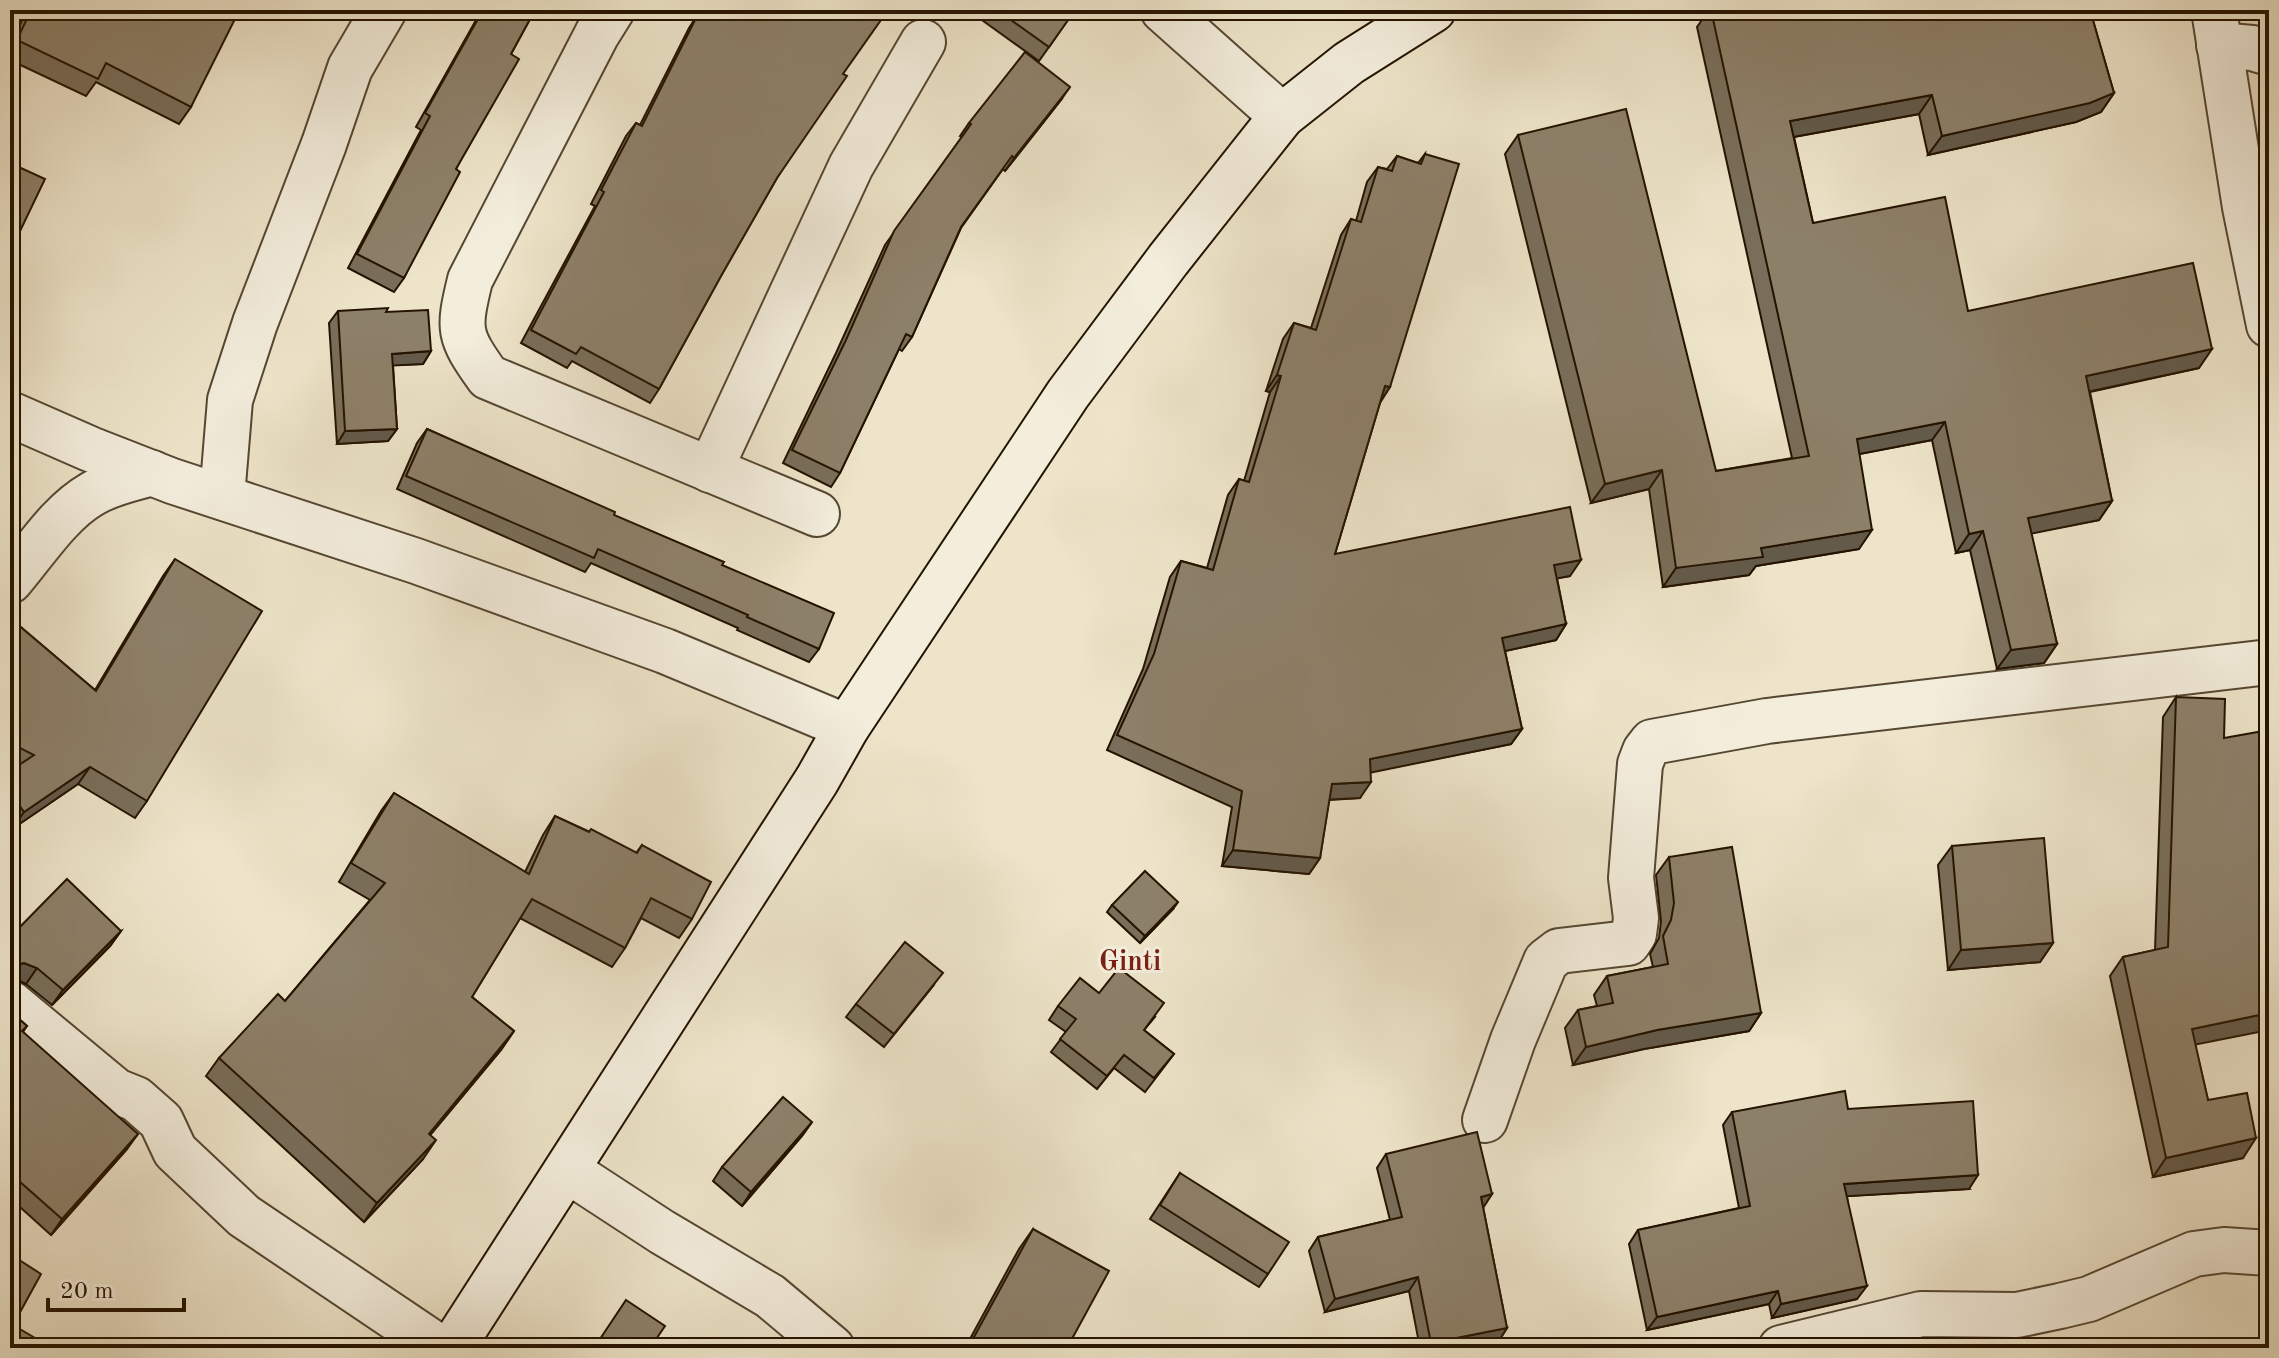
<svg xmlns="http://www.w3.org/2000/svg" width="2279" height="1358" font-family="'Old Standard TT',serif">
	<rect width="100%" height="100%" fill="#ede4c9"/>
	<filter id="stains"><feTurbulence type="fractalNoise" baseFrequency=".0025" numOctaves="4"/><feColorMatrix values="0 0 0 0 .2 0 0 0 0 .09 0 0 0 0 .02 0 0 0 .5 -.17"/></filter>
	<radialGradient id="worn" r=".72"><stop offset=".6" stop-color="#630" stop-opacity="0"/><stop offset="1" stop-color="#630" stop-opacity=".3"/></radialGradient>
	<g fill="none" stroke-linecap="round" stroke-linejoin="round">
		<defs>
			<g id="street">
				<path d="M612,10L597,34L470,280C458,330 458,335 488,377L817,514"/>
				<polyline points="1163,10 1282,116"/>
				<polyline points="2214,10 2245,207 2269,325"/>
				<polyline points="2219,45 2252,48 2269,53"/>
				<polyline points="10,414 90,449 172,481 416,561 665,651 847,727"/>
				<polyline points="710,470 851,166 923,42"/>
				<polyline points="222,497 230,400 255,323 324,144 350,68 384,10"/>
				<path d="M10,581C35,552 59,513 92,494C110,483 132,479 152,473"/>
				<polyline points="10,1003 116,1091 136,1099 161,1121 175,1151 244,1216 440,1348"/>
				<polyline points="1485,1120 1513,1040 1546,961 1559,951 1628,943 1634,934 1636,918 1631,878 1640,764 1645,751 1652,742 1767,721 2269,662"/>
				<polyline points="567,1170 662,1232 770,1296 832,1348"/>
				<polyline points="1781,1348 1921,1314 2017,1315 2060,1306 2089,1299 2194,1254 2224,1250 2269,1253"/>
			</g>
			<polyline id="secondary" points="452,1348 817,780 847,727 1068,394 1168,260 1282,116 1349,63 1433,10"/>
		</defs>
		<use href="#street" stroke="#564732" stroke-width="48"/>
		<use href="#secondary" stroke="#241300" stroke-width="48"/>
		<use href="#street" stroke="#f3eddc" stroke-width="44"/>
		<use href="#secondary" stroke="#f3eddc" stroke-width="44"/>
	</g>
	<g fill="#796e5a" stroke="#241300" stroke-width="2">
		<polygon points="27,10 227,10 191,107 179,124 96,82 86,96 10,60 10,46"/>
		<polygon points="475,10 535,10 511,54 404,278 394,292 348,268 421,130 416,127 476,20 471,17"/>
		<polygon points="968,10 1075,10 1039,61"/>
		<polygon points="1709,10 2090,10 2114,93 2101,112 2076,122 1928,155 1919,114 1794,137 1813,223 1968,311 2199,368 2090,392 2112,501 2099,520 2031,533 2057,644 2044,663 1997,669 1970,550 1956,553 1932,440 1859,454 1859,549 1756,566 1749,575 1663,587 1649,489 1591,503 1505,154 1518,135 1716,471 1792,458 1697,27"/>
		<polygon points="698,14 843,74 777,178 721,276 659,389 650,403 572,361 567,368 521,343 595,206 591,204 626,136 636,123 640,125 689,28"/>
		<polygon points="1061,100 1005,171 1003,169 961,228 912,337 902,351 899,349 840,473 831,487 783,463 836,353 885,245 962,137 960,136 969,123"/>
		<polygon points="1425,154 1390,387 1380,403 1335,554 1570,576 1557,578 1566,624 1556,640 1505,651 1522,729 1511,744 1370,772 1360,798 1329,800 1320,858 1309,874 1222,866 1232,807 1107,750 1143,669 1170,577 1181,561 1207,568 1228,495 1239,479 1244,481 1270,392 1266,391 1283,339 1294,323 1311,328 1341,235 1351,219 1356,221 1367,182 1378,167 1387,169 1397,156 1418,163"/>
		<polygon points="338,311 386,312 431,351 423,364 393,365 397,429 388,441 337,444 329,323"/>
		<polygon points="427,429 722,565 819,649 809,662 737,630 738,628 591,563 585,572 397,489 417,443"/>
		<polygon points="175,559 147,801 135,818 78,784 12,829 10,826 10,771 15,768 10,766 10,618 95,690 163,576"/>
		<polygon points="2176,697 2195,1045 2208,1100 2243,1158 2153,1177 2110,976 2123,957 2155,950 2163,717"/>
		<polygon points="394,793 525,872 543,835 555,816 636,853 642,845 692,919 679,938 641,918 625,948 612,967 520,918 472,997 514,1031 501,1050 430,1135 423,1159 364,1222 206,1076 219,1058 285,1001 370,900 339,882 381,811"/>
		<polygon points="1952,846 2053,943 2040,962 1948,970 1938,865"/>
		<polygon points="1669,857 1761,1013 1749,1031 1644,1049 1573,1065 1565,1028 1578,1010 1597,1006 1594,995 1607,976 1653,967 1650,954 1659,938 1661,921 1656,875"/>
		<polygon points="1112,905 1173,909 1140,943 1107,912"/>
		<polygon points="121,931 110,946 52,1005 26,984 13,978"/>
		<polygon points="933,986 884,1047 846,1017 856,1004"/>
		<polygon points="1099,993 1155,1017 1144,1030 1174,1054 1145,1092 1114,1068 1097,1089 1051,1052 1066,1032 1049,1020 1058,1006"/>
		<polygon points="10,1011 27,1026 23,1032 127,1149 51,1235 10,1198"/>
		<polygon points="1848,1109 1969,1189 1847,1196 1857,1299 1772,1318 1769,1304 1647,1330 1629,1244 1638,1230 1739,1208 1723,1125 1732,1112"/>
		<polygon points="812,1122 802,1136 742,1206 713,1181 722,1167"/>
		<polygon points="1386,1154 1492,1194 1483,1207 1507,1328 1498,1342 1466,1348 1420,1348 1409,1291 1325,1312 1309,1251 1318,1237 1390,1220 1377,1168"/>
		<polygon points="1180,1173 1268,1274 1259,1287 1150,1219"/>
		<polygon points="1033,1229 1067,1348 965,1348 1019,1249"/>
	</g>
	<g fill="#635a4a" stroke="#241300" stroke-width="2">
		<polygon points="1070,87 1061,100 1005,171 1014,158"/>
		<polygon points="2114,93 2101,112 2076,122 1928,155 1942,136"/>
		<polygon points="1932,95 1919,114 1777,140 1790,121"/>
		<polygon points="2212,349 2199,368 2073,395 2086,376"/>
		<polygon points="431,351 423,364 384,366 392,354"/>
		<polygon points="1277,375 1281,376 1270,392 1266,391"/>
		<polygon points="1385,386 1390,387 1379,403"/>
		<polygon points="1945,422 1932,440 1844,457 1857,439"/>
		<polygon points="397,429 388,441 337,444 345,431"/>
		<polygon points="1662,470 1649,489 1591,503 1605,484"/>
		<polygon points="2112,501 2099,520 2015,537 2028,518"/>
		<polygon points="1872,530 1859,549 1756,566 1749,575 1663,587 1676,568 1761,548"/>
		<polygon points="1983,531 1970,550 1956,553 1969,534"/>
		<polygon points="1581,560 1570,576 1543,581 1554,565"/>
		<polygon points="1566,624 1556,640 1491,654 1502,638"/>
		<polygon points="2057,644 2044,663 1997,669 2011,650"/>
		<polygon points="1522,729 1511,744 1359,775 1370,759"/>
		<polygon points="90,767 78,784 12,829 24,812"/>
		<polygon points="1371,782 1360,798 1321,800 1332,784"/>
		<polygon points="1233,850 1320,858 1309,874 1222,866"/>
		<polygon points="1178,902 1173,909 1140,943 1145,936"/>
		<polygon points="121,931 110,946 52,1005 63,990"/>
		<polygon points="2053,943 2040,962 1948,970 1961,950"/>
		<polygon points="24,963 37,968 26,984 13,978 10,979 10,966"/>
		<polygon points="1761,1013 1749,1031 1644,1049 1573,1065 1586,1047 1657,1030"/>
		<polygon points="2269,1013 2269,1030 2178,1048 2192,1029"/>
		<polygon points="514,1031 501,1050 416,1152 429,1134"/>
		<polygon points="812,1122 802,1136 742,1206 751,1192"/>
		<polygon points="138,1134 127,1149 51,1235 62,1219"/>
		<polygon points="2256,1138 2243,1158 2153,1177 2166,1158"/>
		<polygon points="436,1140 423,1159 364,1222 377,1203"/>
		<polygon points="1978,1175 1969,1189 1835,1197 1844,1184"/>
		<polygon points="1492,1194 1483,1208 1481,1197"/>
		<polygon points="1418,1277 1409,1291 1325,1312 1335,1299"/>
		<polygon points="1867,1286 1857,1299 1772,1318 1781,1304"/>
		<polygon points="1778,1291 1769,1304 1647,1330 1657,1317"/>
		<polygon points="1507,1328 1498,1342 1466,1348 1428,1348 1431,1343"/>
	</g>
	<g fill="#8d8069" stroke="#241300" stroke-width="2">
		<polygon points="31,10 227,10 237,15 191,107 106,63 98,79 17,40"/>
		<polygon points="483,10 535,10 511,54 519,59 456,169 460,172 404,278 357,254 430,116 425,113"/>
		<polygon points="710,10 888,10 843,74 847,76 777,178 721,276 659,389 581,347 576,354 531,330 604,192 601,190 636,123 642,126 698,14 704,18"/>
		<polygon points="997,10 1075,10 1049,47"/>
		<polygon points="1711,10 2090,10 2114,93 2090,103 1942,136 1932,95 1790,121 1813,223 1945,197 1968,311 2193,263 2212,349 2086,376 2112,501 2028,518 2057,644 2011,650 1983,531 1969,534 1945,422 1857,439 1872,530 1761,548 1763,557 1676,568 1662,470 1605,484 1518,135 1626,109 1716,471 1809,456"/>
		<polygon points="1025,52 1070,87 1014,158 1012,156 961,227 912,337 906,334 840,473 792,450 846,340 894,231 971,124 969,123"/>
		<polygon points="1425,154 1459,164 1390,387 1385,386 1335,554 1570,507 1581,560 1554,565 1566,624 1502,638 1522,729 1370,759 1371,782 1332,784 1320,858 1233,850 1242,791 1117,735 1154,654 1181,561 1213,570 1239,479 1249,482 1281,376 1277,375 1294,323 1316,330 1351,219 1361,222 1378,167 1392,171 1397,156 1421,164"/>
		<polygon points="10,163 45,179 10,252"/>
		<polygon points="388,308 386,312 428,310 431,351 392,354 397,429 345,431 338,311"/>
		<polygon points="427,429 615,512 614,515 724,562 722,565 834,613 819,649 747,617 748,615 598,549 594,558 406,476"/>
		<polygon points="175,559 262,611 147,801 90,767 24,812 10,792 10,771 34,755 10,743 10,618 96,691"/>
		<polygon points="2176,697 2225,699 2224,738 2269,730 2269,1013 2192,1029 2208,1100 2247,1093 2256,1138 2166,1158 2123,957 2168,947"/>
		<polygon points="394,793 529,874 555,816 589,832 591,829 637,853 642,845 711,882 692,919 651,898 625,948 532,899 472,997 514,1031 429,1134 436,1140 377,1203 219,1058 278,994 285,1001 385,883 351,863"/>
		<polygon points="2044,838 2053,943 1961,950 1952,846"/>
		<polygon points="1732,847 1761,1013 1657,1030 1586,1047 1578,1010 1613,1003 1607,976 1668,964 1663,936 1671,920 1674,903 1669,857"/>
		<polygon points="1145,871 1178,902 1145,936 1112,905"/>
		<polygon points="67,879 121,931 63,990 37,968 24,963 10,966 10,937"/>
		<polygon points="905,942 943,973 894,1034 856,1004"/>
		<polygon points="1119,968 1164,1003 1144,1030 1174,1054 1154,1078 1124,1055 1107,1076 1060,1039 1076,1019 1058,1006 1080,978 1099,993"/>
		<polygon points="10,1011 27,1026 22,1031 138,1134 62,1219 10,1173 10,1117 20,1105 10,1096"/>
		<polygon points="1845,1091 1848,1109 1973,1101 1978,1175 1844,1184 1867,1286 1781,1304 1778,1291 1657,1317 1638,1230 1750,1206 1732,1112"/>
		<polygon points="783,1097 812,1122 751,1192 722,1167"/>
		<polygon points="1477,1132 1492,1194 1481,1197 1507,1328 1431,1343 1418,1277 1335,1299 1318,1237 1402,1217 1386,1154"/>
		<polygon points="1180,1173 1289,1242 1268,1274 1160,1205"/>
		<polygon points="1033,1229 1109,1271 1067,1348 968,1348"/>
		<polygon points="10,1254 41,1274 13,1325 52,1348 10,1348"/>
		<polygon points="626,1300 665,1326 650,1348 594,1348"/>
	</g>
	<g text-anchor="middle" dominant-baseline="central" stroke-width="6" stroke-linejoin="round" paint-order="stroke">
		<g font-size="28" font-weight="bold" fill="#7a1f14" stroke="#f3eddc">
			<text x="1130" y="963">Ginti</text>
		</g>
	</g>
	<rect width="2279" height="1358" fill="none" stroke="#ede4c9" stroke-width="40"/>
	<rect x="12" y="12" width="2255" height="1334" fill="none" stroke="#241300" stroke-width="4"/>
	<rect x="20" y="20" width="2239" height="1318" fill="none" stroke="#241300" stroke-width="2"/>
	<path d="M48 1298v12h136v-12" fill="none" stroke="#241300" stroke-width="4"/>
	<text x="60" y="1298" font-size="24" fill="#241300" stroke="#f3eddc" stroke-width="6" paint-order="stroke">20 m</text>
	<rect width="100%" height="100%" filter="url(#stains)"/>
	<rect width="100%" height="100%" fill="url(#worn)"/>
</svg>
